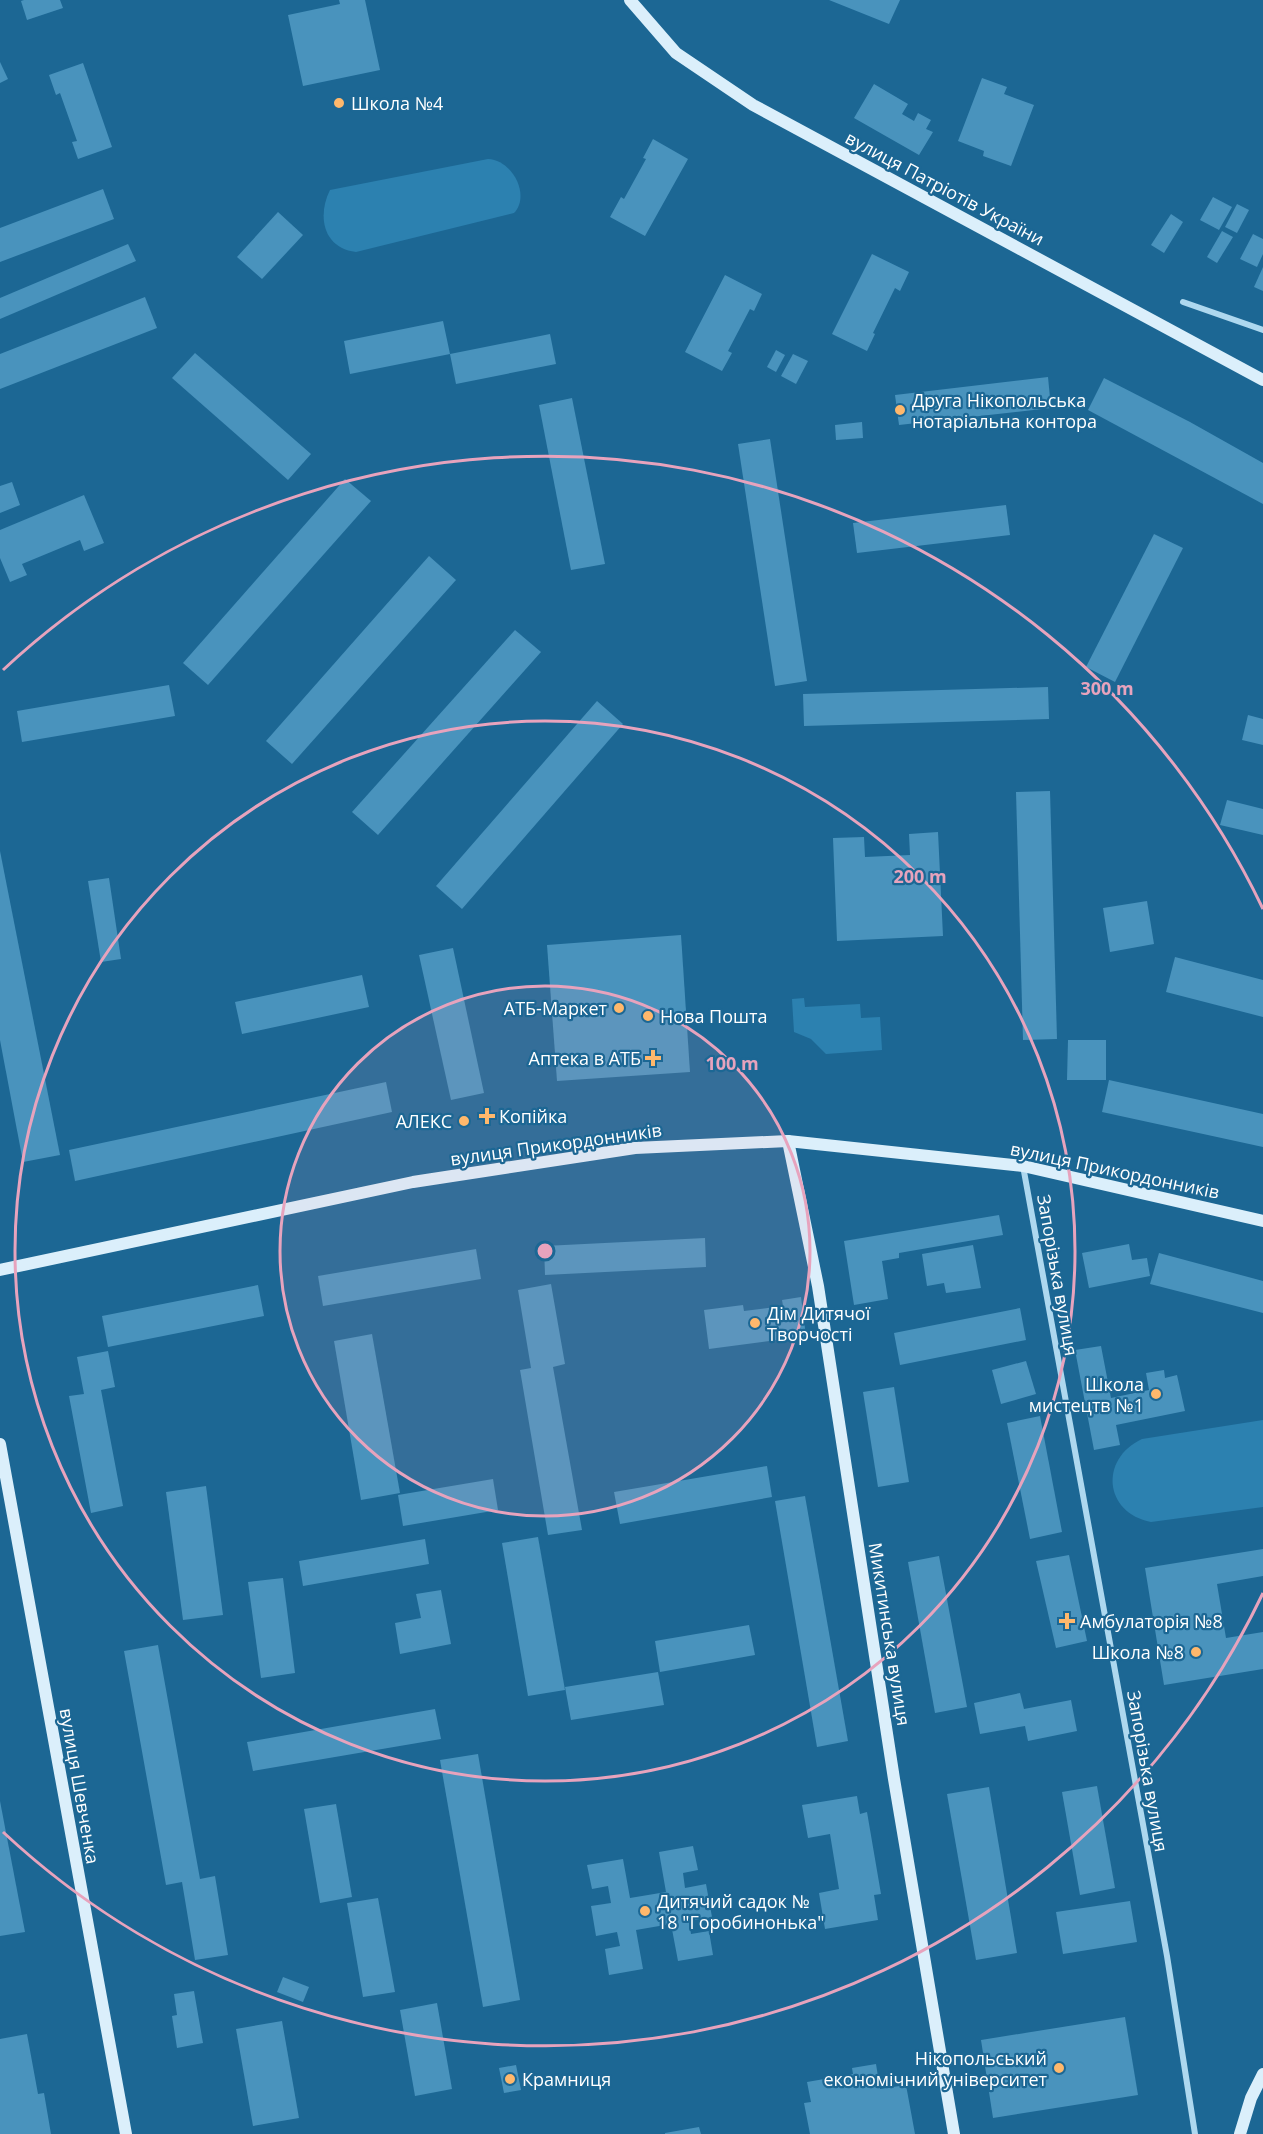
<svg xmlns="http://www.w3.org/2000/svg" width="1263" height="2134" font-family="'Open Sans',sans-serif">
	<rect width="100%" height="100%" fill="#1c6794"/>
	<g fill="#2c81b0">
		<path d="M488,159C512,160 531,195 514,213L356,252C323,248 317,216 330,190Z"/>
		<polygon points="804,998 805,1007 860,1004 861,1018 880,1017 882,1050 826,1054 811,1039 794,1032 792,999"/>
		<path d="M1263,1420V1507L1151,1522C1104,1513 1099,1459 1142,1439Z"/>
	</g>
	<g fill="#4993bd">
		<polygon points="24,0 60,0 63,8 27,20 21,1"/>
		<polygon points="339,0 365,0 380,70 303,86 288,15 340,4"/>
		<polygon points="829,0 900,0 889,24"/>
		<polygon points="0,62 8,79 0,83"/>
		<polygon points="83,63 112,147 78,159 72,142 77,141 60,93 56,95 49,75"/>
		<polygon points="982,78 1007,87 1004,94 1034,105 1011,166 983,156 984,151 958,141"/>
		<polygon points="874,84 908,104 902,114 914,121 918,113 931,120 926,129 933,132 919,155 854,118"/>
		<polygon points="653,139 688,159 645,236 610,217 621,197 624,199 646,159 643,158"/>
		<polygon points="103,189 114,219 0,262 0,228"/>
		<polygon points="1213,197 1232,207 1219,230 1200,220"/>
		<polygon points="1237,204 1249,210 1237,233 1225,227"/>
		<polygon points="278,212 303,235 262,279 237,257"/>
		<polygon points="1171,214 1183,222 1164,253 1151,245"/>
		<polygon points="1222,231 1233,237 1217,263 1207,257"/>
		<polygon points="1253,234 1263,239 1263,254 1257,267 1240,259"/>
		<polygon points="128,244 136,261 0,319 0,298"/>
		<polygon points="872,254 909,272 900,291 895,288 873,333 875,334 867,351 832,334"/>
		<polygon points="1263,267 1263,291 1254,287"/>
		<polygon points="725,275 762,294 754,311 750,309 728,351 732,353 722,371 685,352"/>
		<polygon points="145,297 157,328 0,389 0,354"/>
		<polygon points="443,321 450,354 550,334 556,364 456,384 450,354 350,374 344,341"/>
		<polygon points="776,350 785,355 776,372 767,367"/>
		<polygon points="195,353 311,454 288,480 172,378"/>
		<polygon points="793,354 808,361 796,384 781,376"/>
		<polygon points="1048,377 1051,408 899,425 895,395"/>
		<polygon points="1104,378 1190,422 1263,463 1263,504 1088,410"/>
		<polygon points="572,398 605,564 571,570 539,405"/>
		<polygon points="862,422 863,438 836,440 835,425"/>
		<polygon points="770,439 807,681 775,686 738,444"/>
		<polygon points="345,479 371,501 208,685 183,663"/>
		<polygon points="12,482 20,505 0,513 0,486"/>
		<polygon points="84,495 104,543 84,551 80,540 22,564 27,575 10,582 0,558 0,530"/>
		<polygon points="1006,505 1010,535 857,553 853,523"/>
		<polygon points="1154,534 1183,548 1115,682 1086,667"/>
		<polygon points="429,556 456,580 292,764 266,741"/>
		<polygon points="515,630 541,652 378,835 352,812"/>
		<polygon points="169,685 175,716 22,742 17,711"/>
		<polygon points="1048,687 1049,719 804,726 803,694"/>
		<polygon points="597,701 623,724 462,909 436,886"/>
		<polygon points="1248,715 1263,719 1263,745 1242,740"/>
		<polygon points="1050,791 1057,1039 1023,1040 1016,792"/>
		<polygon points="1227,800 1263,809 1263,835 1220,825"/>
		<polygon points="938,832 943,936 837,941 833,838 864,837 865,857 910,855 909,834"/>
		<polygon points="0,851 60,1155 23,1162 0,1040"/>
		<polygon points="109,878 121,959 101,962 88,881"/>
		<polygon points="1147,901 1154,944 1110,952 1103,908"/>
		<polygon points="681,935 690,1072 557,1081 547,945"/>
		<polygon points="453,948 484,1093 451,1100 419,955"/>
		<polygon points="1175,957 1263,980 1263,1017 1166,992"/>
		<polygon points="362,975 369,1007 242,1034 235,1002"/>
		<polygon points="1068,1040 1106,1040 1106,1080 1067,1080"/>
		<polygon points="1109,1080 1263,1114 1263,1147 1102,1112"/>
		<polygon points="386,1082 392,1112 75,1181 69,1150"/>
		<polygon points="999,1215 1003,1235 899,1253 899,1258 882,1261 888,1299 854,1305 844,1241"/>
		<polygon points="705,1238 706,1267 545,1275 544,1246"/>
		<polygon points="1129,1244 1132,1260 1147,1258 1150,1276 1089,1288 1082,1253"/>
		<polygon points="973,1245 981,1288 946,1293 944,1283 927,1286 922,1254"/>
		<polygon points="476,1249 481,1279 323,1306 318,1276"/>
		<polygon points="1159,1253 1263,1281 1263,1313 1150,1284"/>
		<polygon points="551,1284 565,1364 553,1367 582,1530 548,1535 520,1370 531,1368 518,1290"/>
		<polygon points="258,1285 264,1316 108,1347 102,1316"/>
		<polygon points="801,1297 806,1336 709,1349 704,1310 743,1305 744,1311 783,1306 782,1300"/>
		<polygon points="1020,1308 1026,1340 900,1365 894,1333"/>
		<polygon points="372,1334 400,1493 361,1500 334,1341"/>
		<polygon points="1101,1346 1111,1398 1149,1390 1146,1373 1164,1370 1165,1378 1177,1375 1185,1411 1116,1425 1120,1445 1094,1450 1075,1350"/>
		<polygon points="108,1351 115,1387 101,1390 123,1506 91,1513 69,1396 84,1394 77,1357"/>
		<polygon points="1026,1361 1036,1394 1001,1404 992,1370"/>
		<polygon points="894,1387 909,1482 878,1487 863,1392"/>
		<polygon points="1040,1416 1062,1532 1030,1539 1007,1423"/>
		<polygon points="767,1466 772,1497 620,1524 614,1492"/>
		<polygon points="493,1479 498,1510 403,1526 398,1495"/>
		<polygon points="206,1486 223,1615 183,1620 166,1492"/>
		<polygon points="805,1496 848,1741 817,1747 775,1501"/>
		<polygon points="538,1537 565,1690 528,1696 502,1543"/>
		<polygon points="425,1539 429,1564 303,1586 299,1561"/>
		<polygon points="1263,1549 1263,1576 1217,1584 1226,1638 1263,1632 1263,1669 1164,1685 1145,1568"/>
		<polygon points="1069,1555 1087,1641 1056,1648 1036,1561"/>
		<polygon points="939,1556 967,1707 935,1713 908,1562"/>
		<polygon points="283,1578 295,1673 261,1678 248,1582"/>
		<polygon points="441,1590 451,1644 400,1654 395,1623 421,1618 416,1594"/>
		<polygon points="749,1625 755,1655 660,1672 655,1641"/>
		<polygon points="158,1645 200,1879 215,1876 228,1955 195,1960 182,1882 166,1885 124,1651"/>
		<polygon points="658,1672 664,1705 571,1720 565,1687"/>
		<polygon points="1020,1693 1024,1709 1071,1700 1077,1731 1028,1741 1025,1726 980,1734 974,1703"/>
		<polygon points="435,1709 441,1739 253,1771 247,1742"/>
		<polygon points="478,1754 520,2000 483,2007 440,1760"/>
		<polygon points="1097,1786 1115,1888 1080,1895 1062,1792"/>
		<polygon points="989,1787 1017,1953 976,1960 947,1794"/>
		<polygon points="857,1796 860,1814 867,1812 881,1894 874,1895 878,1920 825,1929 819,1893 839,1889 830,1834 808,1838 802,1805"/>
		<polygon points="0,1801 25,1932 0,1936"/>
		<polygon points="336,1804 352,1897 320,1903 304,1809"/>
		<polygon points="693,1846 698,1870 683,1873 685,1888 706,1884 712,1917 689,1921 691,1934 709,1931 713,1955 678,1961 671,1924 636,1930 643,1969 609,1975 605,1949 620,1946 617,1932 596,1936 591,1906 611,1903 608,1886 592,1889 587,1865 623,1859 630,1898 666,1892 659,1852"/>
		<polygon points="378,1898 395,1992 363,1997 347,1903"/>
		<polygon points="1130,1901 1137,1942 1063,1954 1056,1912"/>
		<polygon points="283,1977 309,1987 303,2002 277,1992"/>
		<polygon points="194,1991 203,2043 177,2048 172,2016 177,2015 174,1994"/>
		<polygon points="437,2003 452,2089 415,2096 400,2010"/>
		<polygon points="1125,2017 1138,2095 993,2118 981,2040"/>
		<polygon points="282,2021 299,2118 253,2126 236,2029"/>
		<polygon points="27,2034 38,2094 44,2093 51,2134 0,2134 0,2039"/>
		<polygon points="876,2064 880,2089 906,2085 915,2134 810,2134 804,2103 811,2102 807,2082 853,2074 852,2068"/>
		<polygon points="516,2065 521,2090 504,2093 499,2068"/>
		<polygon points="699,2127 701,2134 665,2134 665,2133"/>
	</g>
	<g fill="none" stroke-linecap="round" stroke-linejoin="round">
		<g stroke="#aed8ef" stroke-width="6">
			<polyline points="1183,302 1263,330"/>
			<polyline points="1023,1166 1167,1956 1195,2134"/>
		</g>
		<g stroke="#dbeffb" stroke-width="12">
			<polyline points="630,0 676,53 753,105 1263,380"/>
			<polyline points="788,1141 818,1286 894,1779 954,2134"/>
			<polyline points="0,1270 413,1182 635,1148 788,1141 1023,1166 1263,1221"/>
			<polyline points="0,1444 126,2134"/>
			<polyline points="1240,2134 1251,2098 1263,2074"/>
		</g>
	</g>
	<circle cx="545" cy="1251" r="265" fill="#e7a3bd" fill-opacity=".12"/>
	<g fill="none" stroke="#e7a3bd" stroke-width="3">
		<circle cx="545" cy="1251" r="265"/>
		<circle cx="545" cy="1251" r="530"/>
		<path d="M1263 1593A795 795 0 0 1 3 1832M3 670A795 795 0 0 1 1263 909"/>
	</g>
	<g fill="#ffb86c" stroke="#1c6794" stroke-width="2">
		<circle cx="339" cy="103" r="6"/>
		<circle cx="900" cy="410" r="6"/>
		<circle cx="619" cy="1008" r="6"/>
		<circle cx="648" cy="1016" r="6"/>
		<path d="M650 1049h6v6h6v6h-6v6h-6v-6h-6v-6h6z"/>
		<path d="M484 1107h6v6h6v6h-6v6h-6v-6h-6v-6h6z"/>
		<circle cx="464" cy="1121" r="6"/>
		<circle cx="755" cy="1323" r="6"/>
		<circle cx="1156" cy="1394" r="6"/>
		<path d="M1064 1612h6v6h6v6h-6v6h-6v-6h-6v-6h6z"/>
		<circle cx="1196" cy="1652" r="6"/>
		<circle cx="645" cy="1911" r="6"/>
		<circle cx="1059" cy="2068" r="6"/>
		<circle cx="510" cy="2079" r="6"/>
	</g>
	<g text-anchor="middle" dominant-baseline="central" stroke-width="4.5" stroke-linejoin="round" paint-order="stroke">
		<g font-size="18" fill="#fff" stroke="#1c6794" text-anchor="start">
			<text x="351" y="103">Школа №4</text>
			<text x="912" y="400">Друга Нікопольська<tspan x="912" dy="21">нотаріальна контора</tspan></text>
			<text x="607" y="1008" text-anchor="end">АТБ-Маркет</text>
			<text x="660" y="1016">Нова Пошта</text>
			<text x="641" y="1058" text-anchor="end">Аптека в АТБ</text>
			<text x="499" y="1116">Копійка</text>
			<text x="452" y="1121" text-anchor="end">АЛЕКС</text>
			<text x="767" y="1313">Дім Дитячої<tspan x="767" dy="21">Творчості</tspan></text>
			<text x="1144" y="1384" text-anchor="end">Школа<tspan x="1144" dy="21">мистецтв №1</tspan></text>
			<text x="1080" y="1621">Амбулаторія №8</text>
			<text x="1184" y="1652" text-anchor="end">Школа №8</text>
			<text x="657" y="1901">Дитячий садок №<tspan x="657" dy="21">18 "Горобинонька"</tspan></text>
			<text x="1047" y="2058" text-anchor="end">Нікопольський<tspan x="1047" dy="21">економічний університет</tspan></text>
			<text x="522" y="2079">Крамниця</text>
		</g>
		<g font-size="18" fill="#fff" stroke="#1c6794">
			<text transform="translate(945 188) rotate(28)">вулиця Патріотів України</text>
			<text transform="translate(556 1144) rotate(-8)">вулиця Прикордонників</text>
			<text transform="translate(1115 1170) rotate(12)">вулиця Прикордонників</text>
			<text transform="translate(1058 1275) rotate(80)">Запорізька вулиця</text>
			<text transform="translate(890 1634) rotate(81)">Микитинська вулиця</text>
			<text transform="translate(1148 1771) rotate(80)">Запорізька вулиця</text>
			<text transform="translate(80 1786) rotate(80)">вулиця Шевченка</text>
		</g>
	</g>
	<circle cx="545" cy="1251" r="9" fill="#e7a3bd" stroke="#1c6794" stroke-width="3"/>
	<g font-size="18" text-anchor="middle" font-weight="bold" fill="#e7a3bd" stroke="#1c6794" stroke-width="4.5" stroke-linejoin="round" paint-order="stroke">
		<text x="1107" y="695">300 m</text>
		<text x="920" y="883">200 m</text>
		<text x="732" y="1070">100 m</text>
	</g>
</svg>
